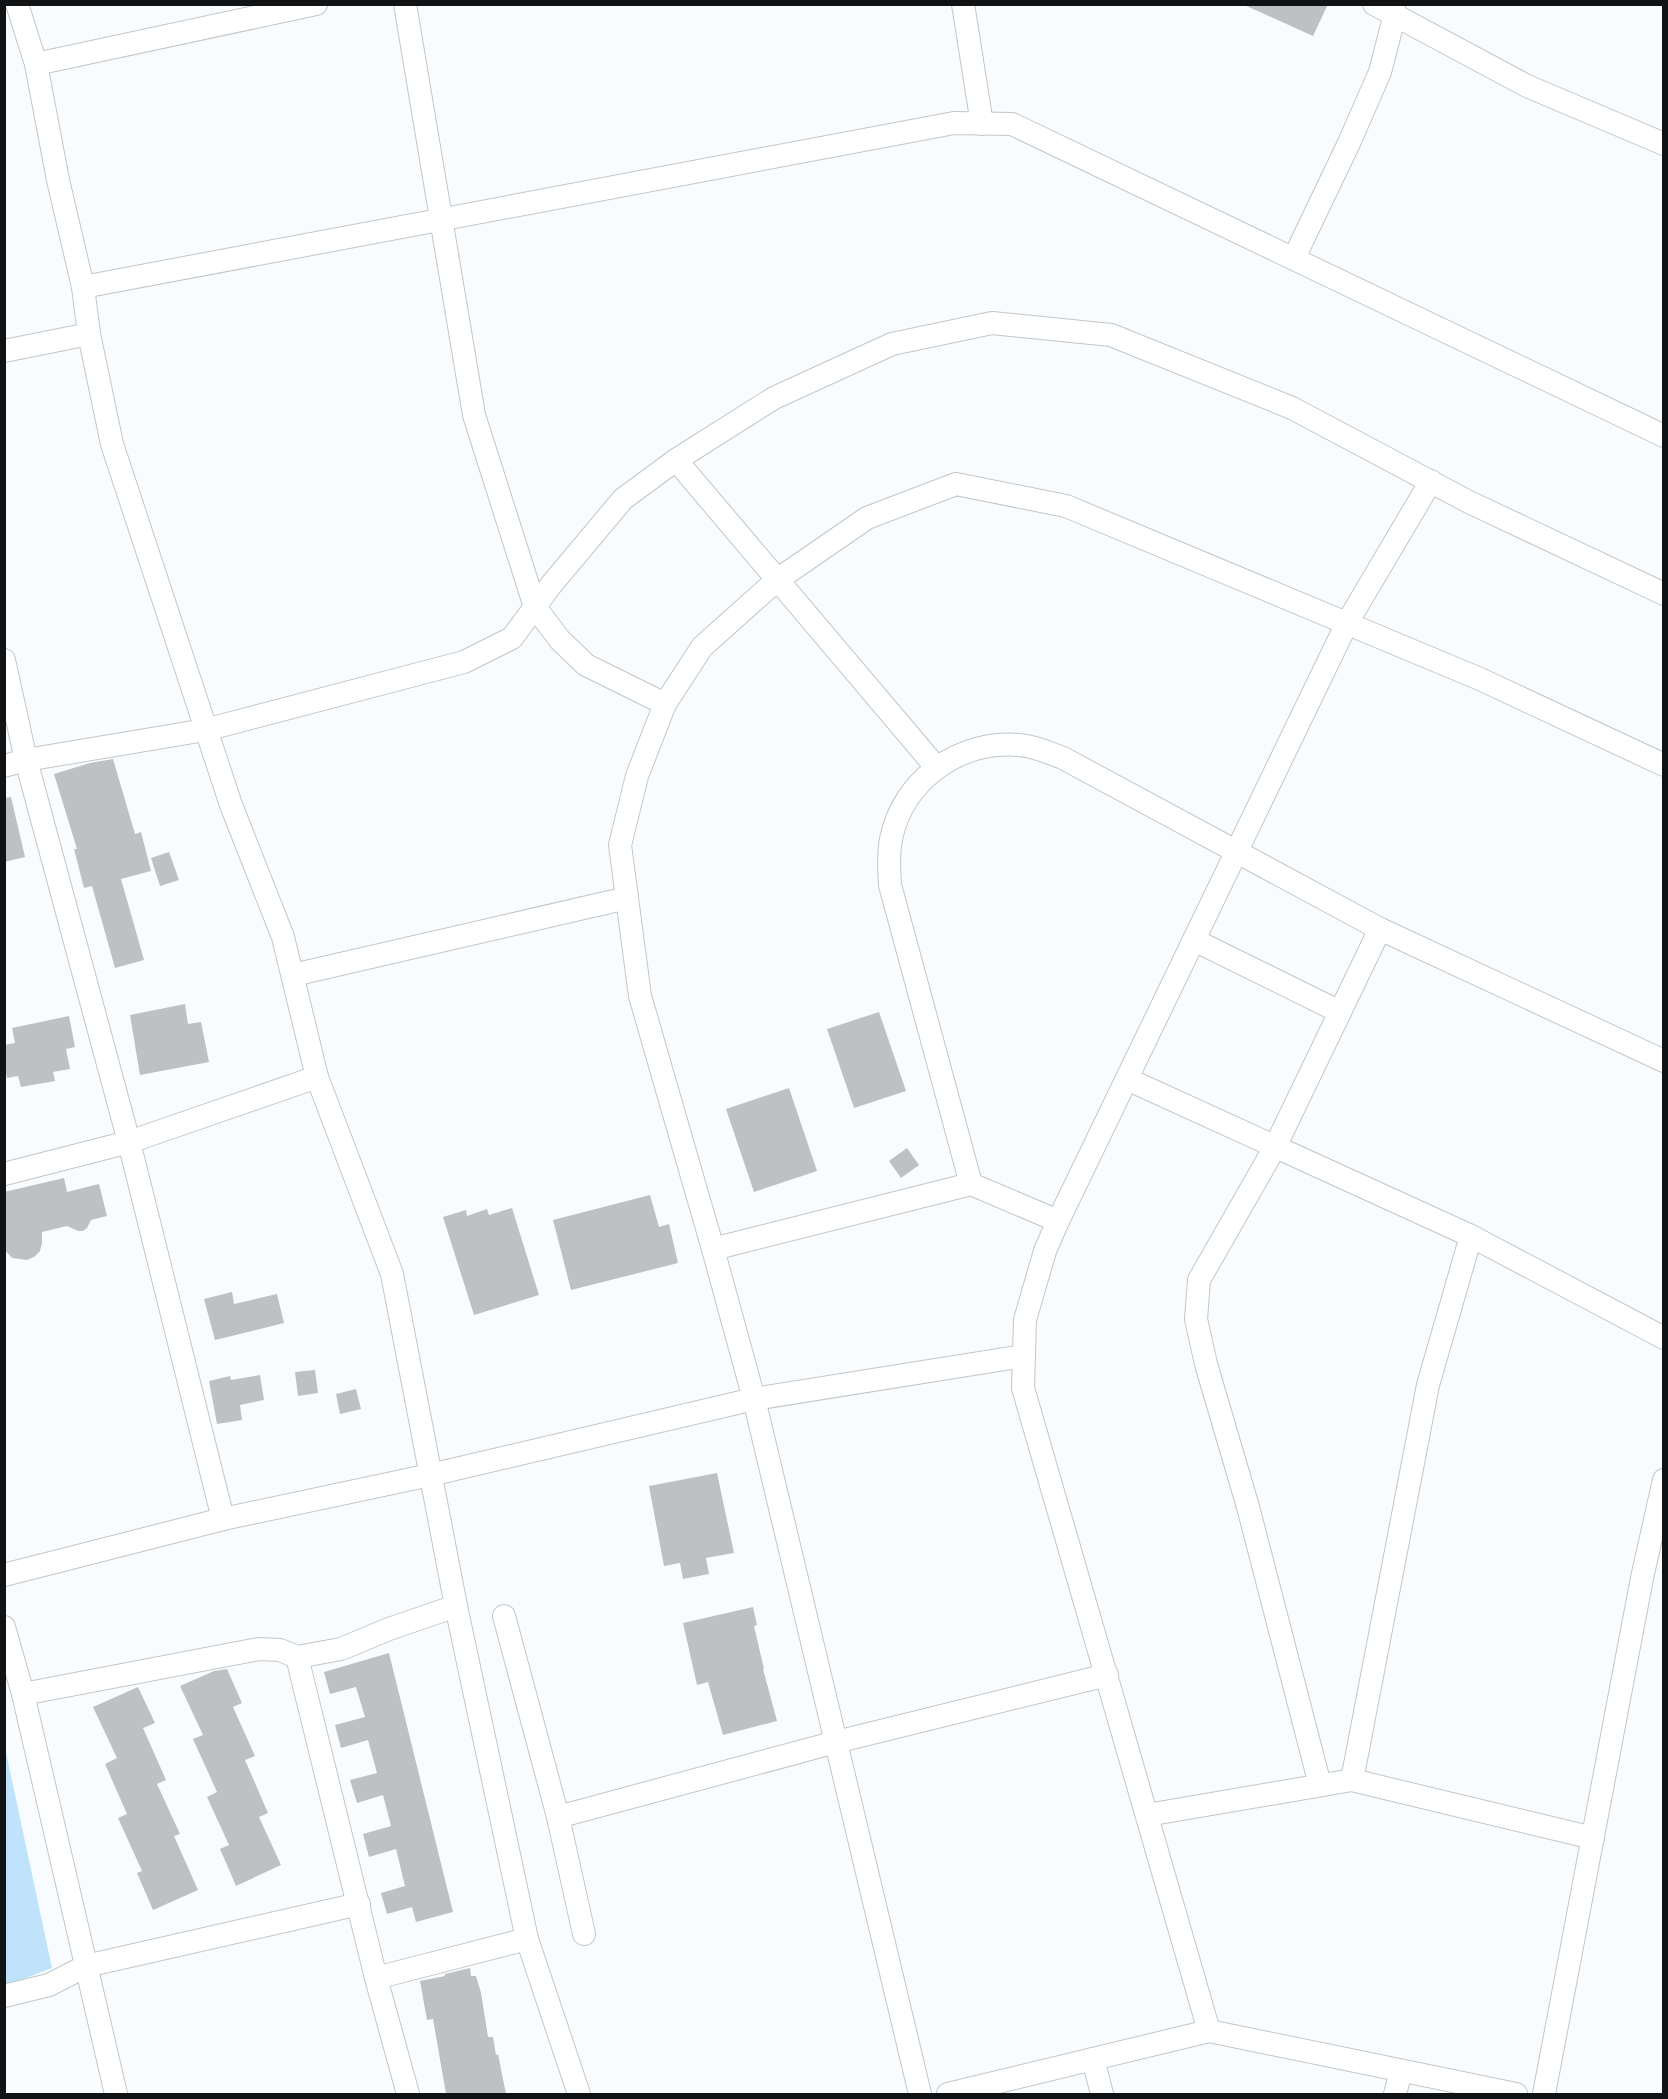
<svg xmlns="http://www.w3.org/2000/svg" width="1668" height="2099" font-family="Manrope,sans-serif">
	<rect width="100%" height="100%" fill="#f9fcfe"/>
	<polygon fill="#bee3fa" points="4,1743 52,1968 5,1986 4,1986"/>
	<g fill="#bdc1c1">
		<polygon points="1242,4 1328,4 1313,36"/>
		<polygon points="113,759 135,834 141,832 151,871 121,879 144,960 115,968 92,886 84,888 74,849 77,849 54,774 90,763"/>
		<polygon points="11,797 25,857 4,862 4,798"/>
		<polygon points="169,852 179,880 160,886 151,858"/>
		<polygon points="185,1004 188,1024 201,1022 209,1062 140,1075 130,1015"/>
		<polygon points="879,1012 906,1091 854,1108 827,1029"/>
		<polygon points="69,1016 75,1047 66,1049 70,1069 53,1072 55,1081 21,1087 18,1076 7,1078 4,1063 4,1045 15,1043 12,1028"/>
		<polygon points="789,1088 817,1171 754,1192 726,1109"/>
		<polygon points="907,1148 919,1165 901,1178 889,1161"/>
		<polygon points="64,1178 67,1192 99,1184 107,1216 91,1220 87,1228 83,1231 78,1231 67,1226 42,1232 42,1243 40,1251 34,1257 27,1260 12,1258 4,1249 4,1192"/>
		<polygon points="650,1195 659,1227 669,1224 678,1263 571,1290 553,1220"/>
		<polygon points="512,1208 539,1295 474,1315 443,1217 466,1210 467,1216 487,1209 489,1215"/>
		<polygon points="232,1292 234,1304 277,1294 284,1323 215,1340 204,1299"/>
		<polygon points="315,1370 318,1393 298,1396 295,1372"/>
		<polygon points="260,1375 264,1400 240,1405 242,1420 217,1424 209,1381 230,1376 231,1380"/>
		<polygon points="356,1389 361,1409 340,1414 336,1394"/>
		<polygon points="717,1473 734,1553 706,1558 709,1574 683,1579 680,1563 664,1566 649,1486"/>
		<polygon points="753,1607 757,1625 754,1626 764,1669 763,1669 777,1721 723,1735 708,1682 697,1685 683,1623"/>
		<polygon points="389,1653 453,1912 416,1922 412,1907 387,1914 381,1893 405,1886 396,1849 369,1857 363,1834 391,1826 383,1795 357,1803 350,1780 377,1773 368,1740 341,1748 335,1725 365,1717 356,1687 330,1694 324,1672"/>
		<polygon points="227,1669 242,1703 233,1707 255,1756 245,1760 268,1813 259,1817 281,1865 236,1886 220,1849 229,1845 207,1797 217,1792 193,1739 203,1735 180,1686 214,1671"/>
		<polygon points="138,1687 155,1723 143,1728 166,1780 157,1784 180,1834 174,1836 198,1890 153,1910 137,1873 142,1871 118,1818 127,1814 105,1764 117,1758 93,1707"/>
		<polygon points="470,1968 471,1976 476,1976 481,1993 488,2037 493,2037 496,2055 498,2054 506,2094 446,2094 433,2019 427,2020 420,1981 445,1976 445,1974"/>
	</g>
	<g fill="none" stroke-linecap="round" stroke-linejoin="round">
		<defs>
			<g id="minor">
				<polyline points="17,4 36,64 58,180 83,287 89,334 112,444 231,805 283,937 317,1077 392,1274 456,1606 527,1939 579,2094"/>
				<polyline points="405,4 474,415 535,607 560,640 586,665 665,704"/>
				<polyline points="963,4 982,124"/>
				<polyline points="1374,4 1527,86 1664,144"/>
				<polyline points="36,64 316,4"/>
				<polyline points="1294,258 1349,143 1380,72 1395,14 1393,4"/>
				<polyline points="83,287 954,123 1012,124 1664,436"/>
				<polyline points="4,351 89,334"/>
				<polyline points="676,460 936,767"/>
				<polyline points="4,660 26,760 129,1142 223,1519"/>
				<polyline points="4,766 26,760 205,730 464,662 512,638 551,585 623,499 676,460 774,398 892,344 992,323 1111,335 1292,408 1469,502 1664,594"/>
				<polyline points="1194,940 1340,1012"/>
				<polyline points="293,975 627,898"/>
				<polyline points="1127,1079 1471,1236 1664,1338"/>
				<polyline points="4,1174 129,1142 317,1077"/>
				<path d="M971,1184L890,885C889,870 888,854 891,839C903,780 959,740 1019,745C1035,746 1049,753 1063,758L1380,929L1664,1061"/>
				<polyline points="713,1249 971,1184 1058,1221"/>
				<polyline points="4,1575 223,1519 430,1475 754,1399 1024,1356"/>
				<polyline points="504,1616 558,1817 584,1934"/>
				<polyline points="4,1627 23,1694 116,2094"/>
				<polyline points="297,1657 376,1978 408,2094"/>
				<polyline points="23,1694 259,1649 280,1650 297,1657 341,1649 389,1629 456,1606"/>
				<polyline points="1352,1780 1428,1385 1471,1236"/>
				<polyline points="1320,1785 1248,1507 1206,1364 1196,1319 1199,1280 1275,1147 1380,929"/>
				<polyline points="1147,1815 1352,1780 1593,1838"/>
				<polyline points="558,1817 836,1742 1107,1675"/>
				<polyline points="376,1978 527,1939"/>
				<polyline points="4,1996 49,1985 86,1966 359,1904"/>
				<polyline points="1209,2031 1023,1388 1025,1320 1045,1251 1058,1221 1347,623 1431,481"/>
				<polyline points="1093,2059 1102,2094"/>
				<polyline points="920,2094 754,1399 713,1249 640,996 620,845 637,776 665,704 702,647 777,580 867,518 956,484 1066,506 1480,679 1664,765"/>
				<polyline points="948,2094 1209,2031 1516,2094"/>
				<polyline points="1395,2094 1401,2071"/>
				<polyline points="1544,2094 1642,1578 1664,1480"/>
			</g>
		</defs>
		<use href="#minor" stroke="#c3c6c8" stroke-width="24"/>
		<use href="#minor" stroke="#fff" stroke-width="22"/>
	</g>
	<rect width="1668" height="2099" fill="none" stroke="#111213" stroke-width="12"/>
</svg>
